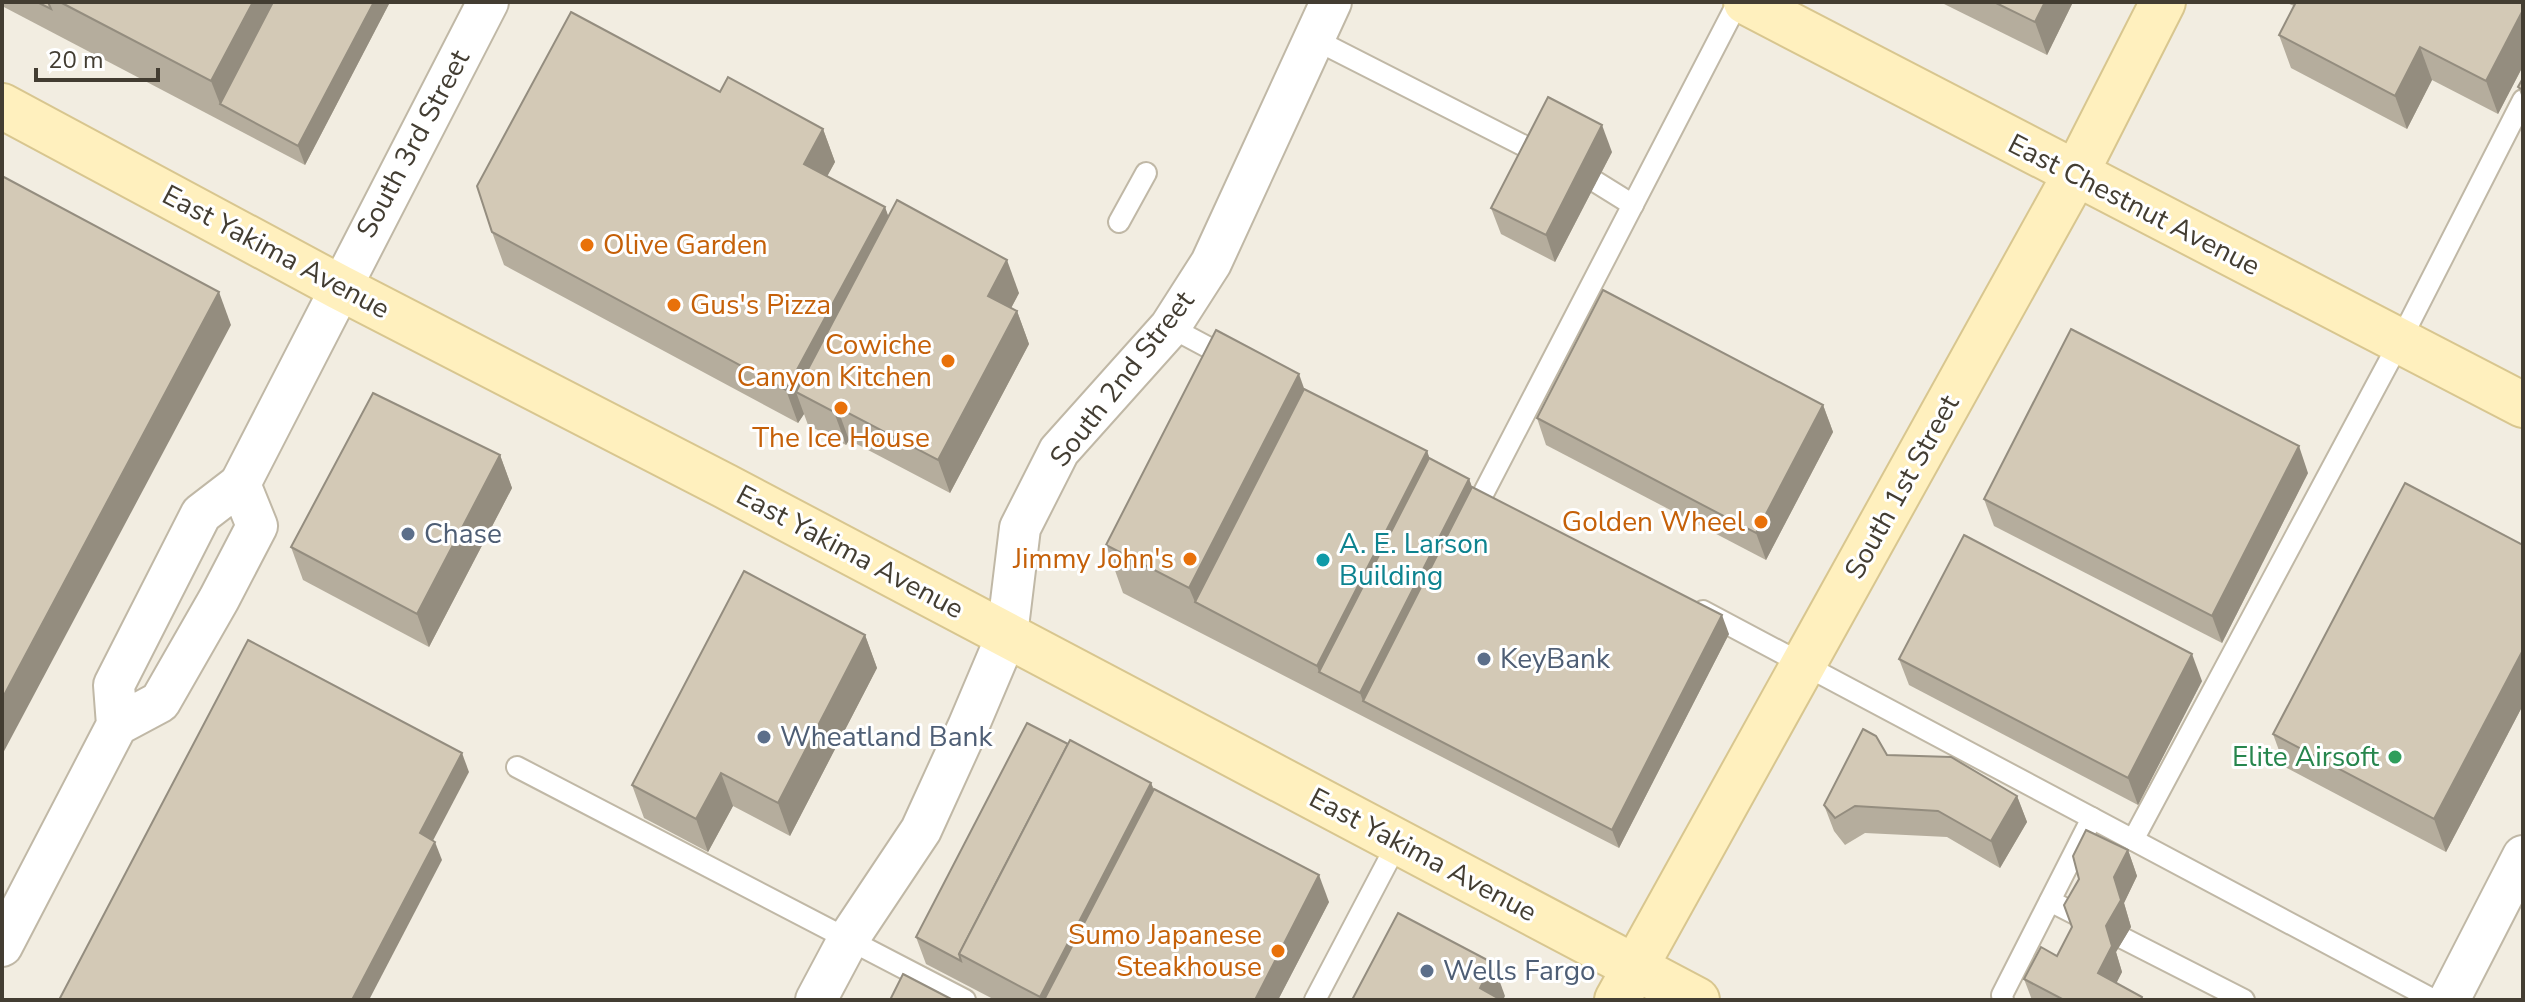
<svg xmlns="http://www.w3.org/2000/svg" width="2525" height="1002" font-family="'Nunito Sans',sans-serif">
	<rect width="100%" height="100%" fill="#f2ede1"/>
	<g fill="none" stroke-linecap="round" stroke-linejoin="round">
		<defs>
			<g id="lane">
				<polyline points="1314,39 1542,155"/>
				<polyline points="1596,182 1633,205"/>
				<polyline points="1119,222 1146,173"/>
				<polyline points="1170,327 1230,359"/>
				<polyline points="1483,494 1738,2"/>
				<polyline points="1703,611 2434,1000"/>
				<polyline points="517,767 965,1000"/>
				<polyline points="2133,840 2400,341 2523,100"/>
				<polyline points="2050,901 2244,1000"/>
				<polyline points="1315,1000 1398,842"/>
				<polyline points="2003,1000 2002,995 2092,818"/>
			</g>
			<g id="street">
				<polyline points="240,484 488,2"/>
				<polyline points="2,946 117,725 114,685 201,514 240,484 257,526 219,599 160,702 117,725"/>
				<polyline points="816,1000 849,938 921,830 968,727 1007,635 1020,528 1059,451 1170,327 1211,263 1331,2"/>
				<polyline points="2449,1000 2523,856"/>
			</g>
			<g id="secondary">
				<polyline points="1746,2 2523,405"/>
				<polyline points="2,106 339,287 725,486 1697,1000"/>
				<polyline points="1617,1000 2075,175 2163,2"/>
			</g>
		</defs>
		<use href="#lane" stroke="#c0b8a6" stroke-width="24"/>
		<use href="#street" stroke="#c0b8a6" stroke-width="44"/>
		<use href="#secondary" stroke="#d8c68f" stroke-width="48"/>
		<use href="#lane" stroke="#fff" stroke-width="20"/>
		<use href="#street" stroke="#fff" stroke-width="40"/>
		<use href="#secondary" stroke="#fff0be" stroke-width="44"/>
	</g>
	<g fill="#b5ad9d">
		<polygon points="2,2 390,2 305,165 2,6"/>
		<polygon points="1940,2 2073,2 2047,55"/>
		<polygon points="2285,2 2523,2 2523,66 2498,114 2432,80 2407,129 2291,68 2279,35 2294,6"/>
		<polygon points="2523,78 2523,100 2518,87"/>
		<polygon points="720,92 823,129 835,162 827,176 885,207 888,217 1019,293 1011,308 1017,311 1029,344 950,493 849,440 846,445 808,425 804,414 798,423 504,265 492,232"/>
		<polygon points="1612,152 1555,262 1501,234 1491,208"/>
		<polygon points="1304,389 1427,451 1429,458 1469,479 1472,487 1729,634 1619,848 1123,593 1106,545"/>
		<polygon points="1823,405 1833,432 1766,560 1546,445 1537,418"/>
		<polygon points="500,455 512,488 429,647 303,580 291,547"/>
		<polygon points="2308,473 2222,643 1994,526 1984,499"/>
		<polygon points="2523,545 2523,705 2446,852 2285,767 2273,734"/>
		<polygon points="865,635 877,668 790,836 733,806 708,852 644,818 632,785"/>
		<polygon points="1899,659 2202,681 2138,805 1909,685"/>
		<polygon points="1068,744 1151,783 1154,789 1329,902 1278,1000 995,1000 926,964 916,937"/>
		<polygon points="1887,755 2017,796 2027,822 2000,868 1947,837 1865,833 1845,845 1834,831 1824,805"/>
		<polygon points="2128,850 2137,876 2124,903 2131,927 2116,952 2122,972 2116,983 2143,1000 2032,1000 2024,979 2057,956 2072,928"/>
	</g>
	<g fill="#948d7f">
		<polygon points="253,2 290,2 220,104 211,81"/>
		<polygon points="374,2 390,2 305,165 298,146"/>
		<polygon points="2045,2 2073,2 2047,55 2035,22"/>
		<polygon points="2523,10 2523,66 2498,114 2486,81"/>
		<polygon points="2420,47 2432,80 2407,129 2395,96"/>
		<polygon points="1602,125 1612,152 1555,262 1546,235"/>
		<polygon points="823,129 835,162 816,197 804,164"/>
		<polygon points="885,207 897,240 796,392 804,414 798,423 786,390"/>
		<polygon points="1007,260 1019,293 1000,329 988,296"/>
		<polygon points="219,292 231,325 2,755 2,699"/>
		<polygon points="1017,311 1029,344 950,493 938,460"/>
		<polygon points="1299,374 1316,422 1195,602 1189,588"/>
		<polygon points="1823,405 1833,432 1766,560 1756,533"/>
		<polygon points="837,407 849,440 846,445 834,412"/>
		<polygon points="2299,446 2308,473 2222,643 2212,616"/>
		<polygon points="1427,451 1439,484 1319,672 1317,666"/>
		<polygon points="500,455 512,488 429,647 417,614"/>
		<polygon points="1469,479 1479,506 1363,701 1360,693"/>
		<polygon points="1722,615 1729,634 1619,848 1612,830"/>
		<polygon points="865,635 877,668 790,836 778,803"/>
		<polygon points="2523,650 2523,705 2446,852 2434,819"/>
		<polygon points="2192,654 2202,681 2138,805 2128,778"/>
		<polygon points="462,753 469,772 427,852 420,833"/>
		<polygon points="721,773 733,806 708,852 696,819"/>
		<polygon points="1151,783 1163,816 1068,1000 1041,1000 1040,997"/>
		<polygon points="2017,796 2027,822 2000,868 1991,841"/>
		<polygon points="435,842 442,860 369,1000 352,1000"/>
		<polygon points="2128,850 2137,876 2124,903 2131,927 2116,952 2122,972 2108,1000 2098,973 2114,877"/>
		<polygon points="1319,875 1329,902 1278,1000 1255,1000"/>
		<polygon points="1493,963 1505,996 1503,1000 1484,1000 1480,988"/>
	</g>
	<g fill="#d3c9b6" stroke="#948d7f" stroke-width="2">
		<polygon points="37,2 48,2 51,9"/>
		<polygon points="60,2 253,2 211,81"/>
		<polygon points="273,2 374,2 298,146 220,104"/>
		<polygon points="1994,2 2045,2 2035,22"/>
		<polygon points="2296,2 2523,2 2523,10 2486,81 2420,47 2395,96 2279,35"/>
		<polygon points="571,12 720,92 728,77 823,129 804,164 885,207 786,390 492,232 477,186"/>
		<polygon points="2523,78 2523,90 2518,87"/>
		<polygon points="1548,97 1602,125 1546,235 1491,208"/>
		<polygon points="2,176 219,292 2,699"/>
		<polygon points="897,200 1007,260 988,296 1017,311 938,460 837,407 834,412 796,392"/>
		<polygon points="1603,290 1823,405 1756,533 1537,418"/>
		<polygon points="2071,329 2299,446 2212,616 1984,499"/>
		<polygon points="1216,330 1299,374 1189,588 1106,545"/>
		<polygon points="1304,389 1427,451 1317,666 1195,602"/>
		<polygon points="373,393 500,455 417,614 291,547"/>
		<polygon points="1429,458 1469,479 1360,693 1319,672"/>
		<polygon points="2405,483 2523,545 2523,650 2434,819 2273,734"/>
		<polygon points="1472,487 1722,615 1612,830 1363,701"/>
		<polygon points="1964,535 2192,654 2128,778 1899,659"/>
		<polygon points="744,571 865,635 778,803 721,773 696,819 632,785"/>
		<polygon points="248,640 462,753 420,833 435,842 352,1000 59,1000"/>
		<polygon points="1027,723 1068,744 959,954 961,961 916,937"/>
		<polygon points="1863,729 1876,736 1887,755 1951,757 2017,796 1991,841 1938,811 1855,806 1835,818 1824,805"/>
		<polygon points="1070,740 1151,783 1040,997 959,954"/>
		<polygon points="1154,789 1319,875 1255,1000 1044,1000"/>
		<polygon points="2086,830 2128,850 2114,877 2121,900 2106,926 2112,946 2098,973 2142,997 2141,1000 2064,1000 2024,979 2041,947 2057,956 2072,927 2064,905 2079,879 2073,856"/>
		<polygon points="1398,913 1493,963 1480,988 1501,1000 1352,1000"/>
		<polygon points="903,974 953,1000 890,1000"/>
	</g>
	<g fill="#e8710a" stroke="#fff" stroke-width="3">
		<circle cx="587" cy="245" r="8"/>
		<circle cx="674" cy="305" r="8"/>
		<circle cx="948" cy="361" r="8"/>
		<circle cx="841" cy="408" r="8"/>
		<circle cx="1761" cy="522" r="8"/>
		<circle cx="1190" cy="559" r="8"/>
		<circle cx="1278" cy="951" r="8"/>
	</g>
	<g fill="#5c6f8a" stroke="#fff" stroke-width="3">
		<circle cx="408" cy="534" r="8"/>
		<circle cx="1484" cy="659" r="8"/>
		<circle cx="764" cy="737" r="8"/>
		<circle cx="1427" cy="971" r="8"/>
	</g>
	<circle fill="#0f9aa8" stroke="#fff" stroke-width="3" cx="1323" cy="560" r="8"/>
	<circle fill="#2e9e5b" stroke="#fff" stroke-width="3" cx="2395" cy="757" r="8"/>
	<g text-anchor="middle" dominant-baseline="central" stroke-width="6" stroke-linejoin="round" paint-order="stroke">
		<g font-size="28" fill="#433d32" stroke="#fff">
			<text transform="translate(413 144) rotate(-62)">South 3rd Street</text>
			<text transform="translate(2134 205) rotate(27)">East Chestnut Avenue</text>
			<text transform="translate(276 252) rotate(28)">East Yakima Avenue</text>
			<text transform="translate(1122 379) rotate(-52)">South 2nd Street</text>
			<text transform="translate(1902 487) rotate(-61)">South 1st Street</text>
			<text transform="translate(850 552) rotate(28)">East Yakima Avenue</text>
			<text transform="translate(1423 855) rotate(28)">East Yakima Avenue</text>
		</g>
		<g font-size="28" fill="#c56008" stroke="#fff" text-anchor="end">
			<text x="603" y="245" text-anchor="start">Olive Garden</text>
			<text x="690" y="305" text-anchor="start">Gus's Pizza</text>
			<text x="932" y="345">Cowiche<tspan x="932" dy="32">Canyon Kitchen</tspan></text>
			<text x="841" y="438" text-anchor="middle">The Ice House</text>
			<text x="1745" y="522">Golden Wheel</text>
			<text x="1174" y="559">Jimmy John's</text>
			<text x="1262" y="935">Sumo Japanese<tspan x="1262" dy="32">Steakhouse</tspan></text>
		</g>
		<g font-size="28" fill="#4e5e75" stroke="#fff" text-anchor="start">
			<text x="424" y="534">Chase</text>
			<text x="1500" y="659">KeyBank</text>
			<text x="780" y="737">Wheatland Bank</text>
			<text x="1443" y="971">Wells Fargo</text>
		</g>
		<g font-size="28" fill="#0d838f" stroke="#fff" text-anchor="start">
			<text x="1339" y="544">A. E. Larson<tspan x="1339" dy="32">Building</tspan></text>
		</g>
		<g font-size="28" fill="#27864d" stroke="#fff" text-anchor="end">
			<text x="2379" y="757">Elite Airsoft</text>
		</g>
	</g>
	<rect width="2525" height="1002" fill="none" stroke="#433d32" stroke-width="8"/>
	<path d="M36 68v12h122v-12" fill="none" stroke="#433d32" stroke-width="4"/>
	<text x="48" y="68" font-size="24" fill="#433d32" stroke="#ffffff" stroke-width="6" paint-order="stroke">20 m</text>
</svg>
